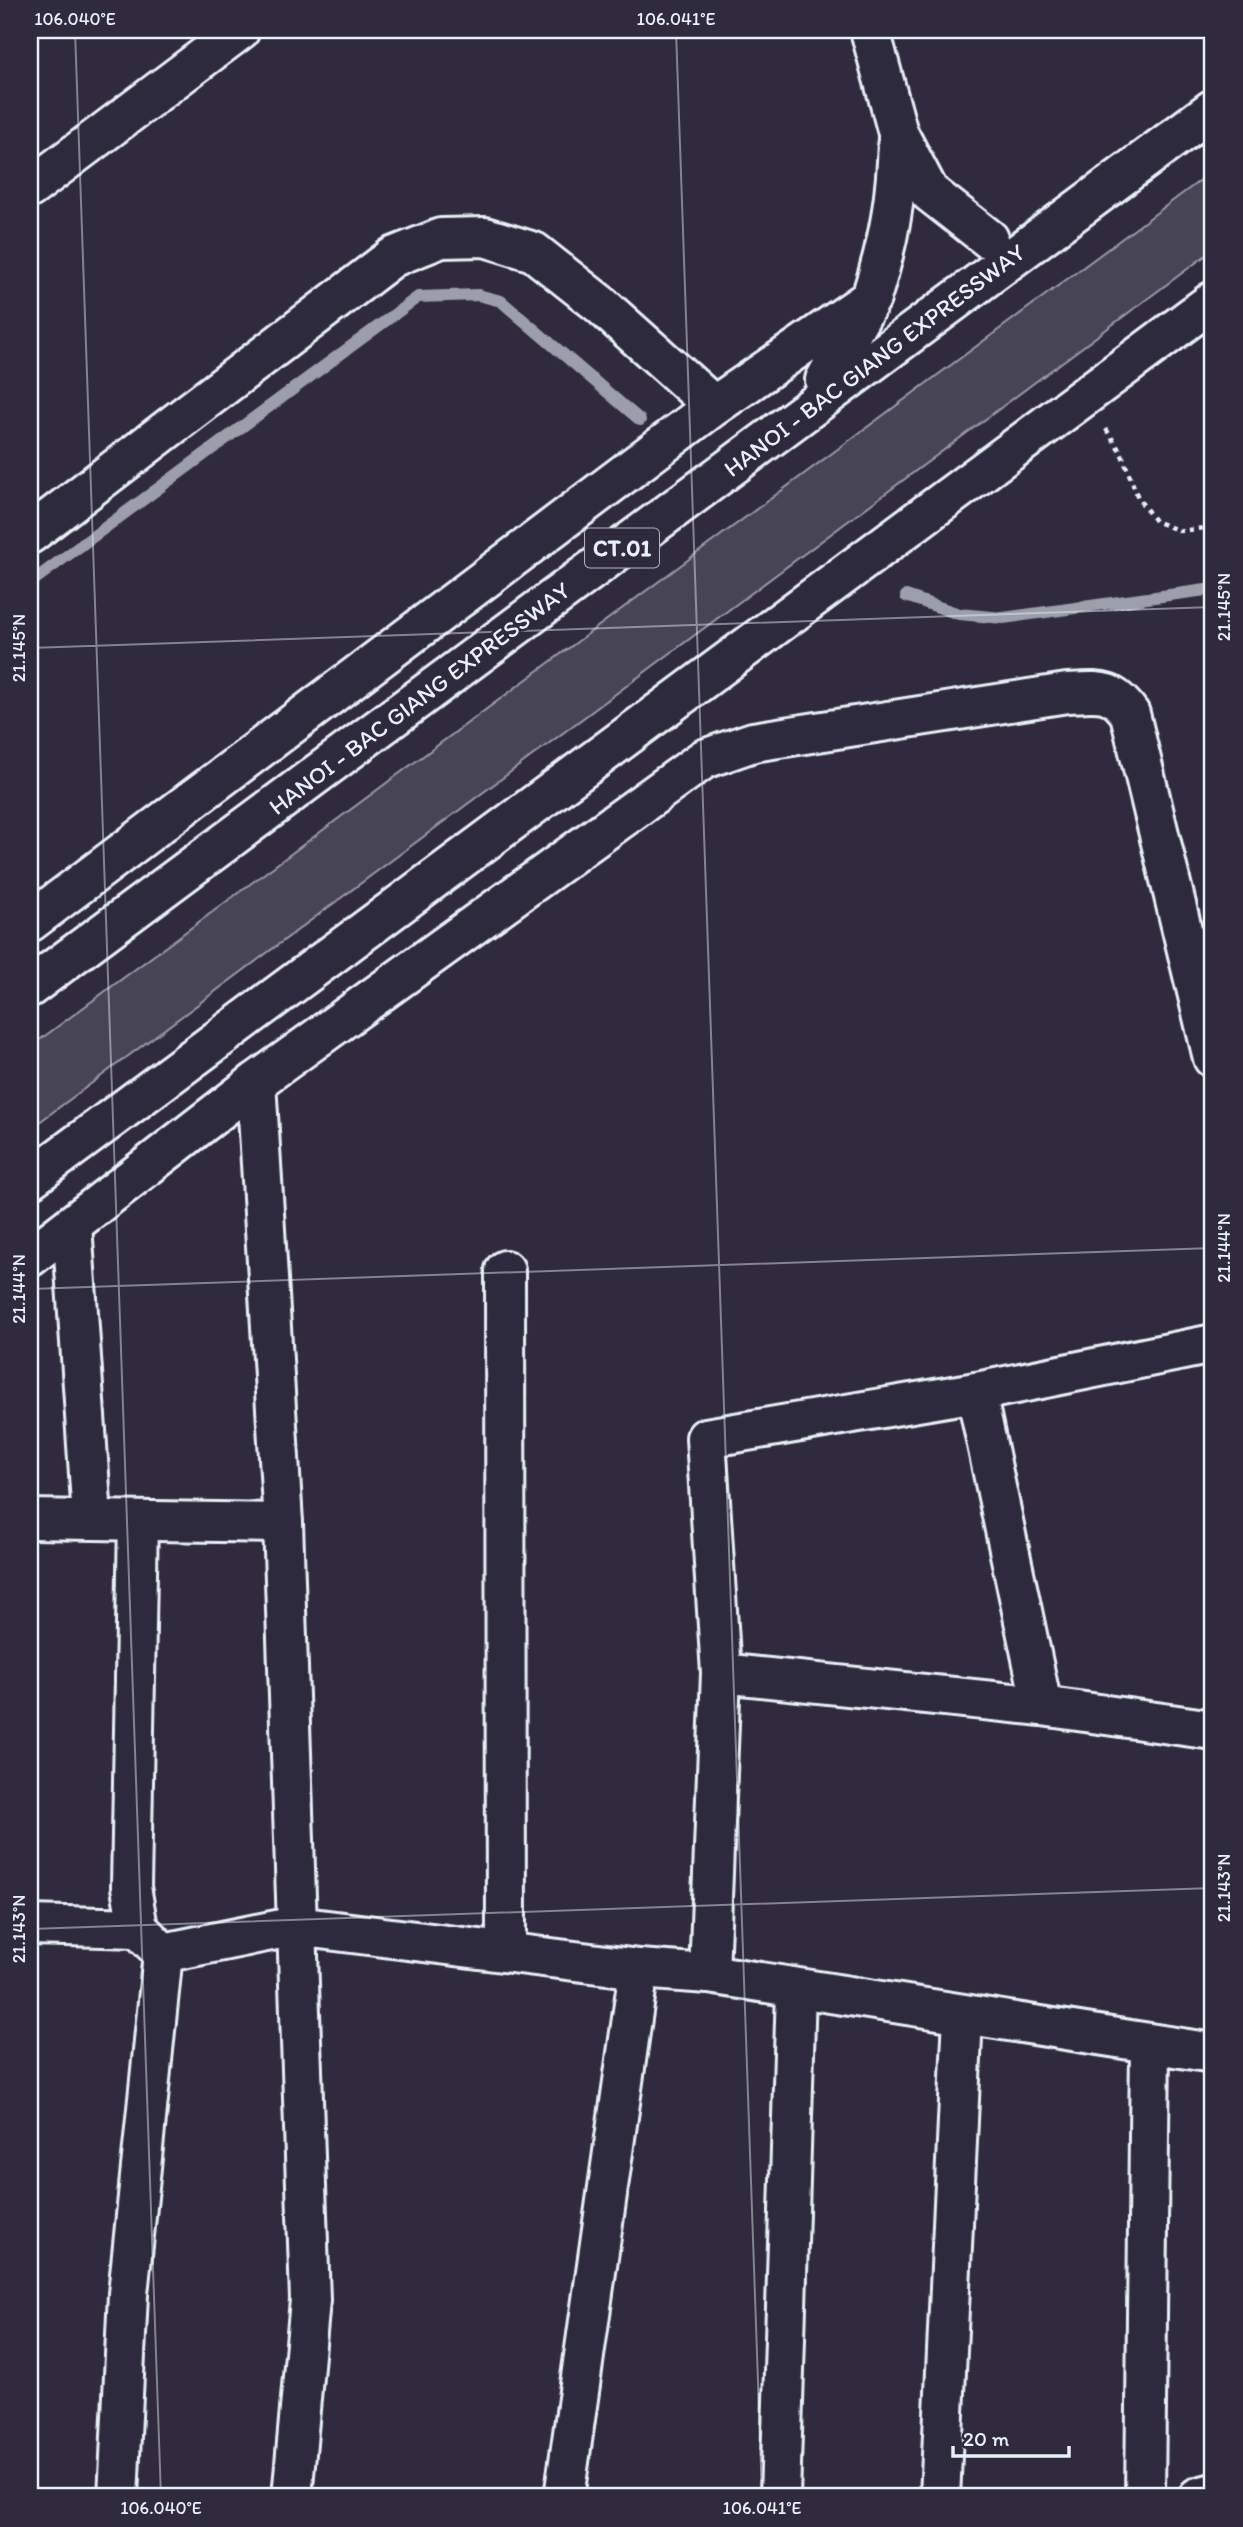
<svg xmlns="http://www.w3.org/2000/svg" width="1243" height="2527" font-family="Itim,sans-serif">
	<rect width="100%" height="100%" fill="#2f2a3d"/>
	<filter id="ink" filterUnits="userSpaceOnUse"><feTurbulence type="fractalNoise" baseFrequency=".0143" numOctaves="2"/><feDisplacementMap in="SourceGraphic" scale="14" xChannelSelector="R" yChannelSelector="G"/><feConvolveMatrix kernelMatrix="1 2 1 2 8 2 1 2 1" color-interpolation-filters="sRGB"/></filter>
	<g filter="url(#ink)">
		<polygon fill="#464455" stroke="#979aa6" stroke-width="2" points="1213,171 1213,250 30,1129 30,1047"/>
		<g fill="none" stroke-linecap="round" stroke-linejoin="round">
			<g stroke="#9c9fab" stroke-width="12">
				<polyline points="30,583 418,297 478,295 501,301 640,420"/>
				<polyline points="906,596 959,614 1003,618 1213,589"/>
			</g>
			<defs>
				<g id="minor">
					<polyline points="870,30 898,133 929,192 989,239"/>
					<polyline points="30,188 240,30"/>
					<path d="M871,298C889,241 897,196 898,136"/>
					<polyline points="30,534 393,257 441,238 485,237 534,252 601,305 714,406"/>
					<polyline points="30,922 714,406 871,298 825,380"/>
					<polyline points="256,1082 283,1523 310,2300 292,2497"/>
					<polyline points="72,1225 92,1518"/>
					<path d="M30,1257L256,1082L704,759L753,742L1067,693C1099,692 1111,687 1130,714L1213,1058"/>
					<polyline points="505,1270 506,1952"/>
					<polyline points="976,1392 1042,1706"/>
					<polyline points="30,1519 283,1523"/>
					<polyline points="138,1521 131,1887 138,1928 163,1953"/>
					<polyline points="721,1673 1042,1706 1213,1730"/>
					<polyline points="30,1925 138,1928"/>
					<polyline points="709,1974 721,1673 706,1438 976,1392 1213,1344"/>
					<polyline points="118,2497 128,2294 163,1953 296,1926 639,1969 709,1974 1213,2053"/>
					<polyline points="564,2497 639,1969"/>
					<polyline points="780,2497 796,1990"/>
					<polyline points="940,2497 963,2016"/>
					<polyline points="1145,2497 1150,2045"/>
					<polyline points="1198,2497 1213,2493"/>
				</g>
				<g id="highway">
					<polyline points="30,987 1213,109"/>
					<polyline points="30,1179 1213,301"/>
				</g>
			</defs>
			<use href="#minor" stroke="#e8f1f8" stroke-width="44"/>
			<use href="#highway" stroke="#e8f1f8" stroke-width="44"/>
			<polyline stroke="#e8f1f8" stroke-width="4.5" stroke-dasharray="5 5" stroke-linecap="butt" points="1106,429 1121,452 1138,498 1155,521 1180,531 1213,527"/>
			<use href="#minor" stroke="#2f2a3d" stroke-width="38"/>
			<use href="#highway" stroke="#2f2a3d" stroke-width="38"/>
		</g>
	</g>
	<path fill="none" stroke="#e8f1f8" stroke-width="2" stroke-opacity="0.45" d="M75,30L161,2497M676,30L762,2497M30,648L1213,607M30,1289L1213,1248M30,1929L1213,1888"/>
	<g text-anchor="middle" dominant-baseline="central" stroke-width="5" stroke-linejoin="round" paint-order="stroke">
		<rect fill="#2f2a3d" stroke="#b0b5c0" stroke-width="2" x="585" y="528.5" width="74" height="39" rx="5"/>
		<g font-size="23" font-weight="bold" fill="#e8f1f8">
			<text x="622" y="548">CT.01</text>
		</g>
		<g font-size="24" fill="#e8f1f8" stroke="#2f2a3d">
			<text transform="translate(874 360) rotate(-37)">HANOI - BAC GIANG EXPRESSWAY</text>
			<text transform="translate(419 698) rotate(-37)">HANOI - BAC GIANG EXPRESSWAY</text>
		</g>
	</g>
	<rect width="1243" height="2527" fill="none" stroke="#2f2a3d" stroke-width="77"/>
	<path d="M953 2446v10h116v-10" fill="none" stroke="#e8f1f8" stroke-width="3.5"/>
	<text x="963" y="2446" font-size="21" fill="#e8f1f8" stroke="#2f2a3d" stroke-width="5" paint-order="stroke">20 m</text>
	<rect x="38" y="38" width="1166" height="2450" fill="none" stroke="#e8f1f8" stroke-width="2.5"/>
	<g font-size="18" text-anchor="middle" fill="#e8f1f8">
		<text x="75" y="25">106.040°E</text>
		<text x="676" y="25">106.041°E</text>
		<text transform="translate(1224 607) rotate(-90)" y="6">21.145°N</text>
		<text transform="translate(19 648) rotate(-90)" y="6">21.145°N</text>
		<text transform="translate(1224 1248) rotate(-90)" y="6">21.144°N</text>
		<text transform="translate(19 1289) rotate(-90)" y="6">21.144°N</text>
		<text transform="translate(1224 1888) rotate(-90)" y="6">21.143°N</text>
		<text transform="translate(19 1929) rotate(-90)" y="6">21.143°N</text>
		<text x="161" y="2514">106.040°E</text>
		<text x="762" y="2514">106.041°E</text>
	</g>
</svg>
